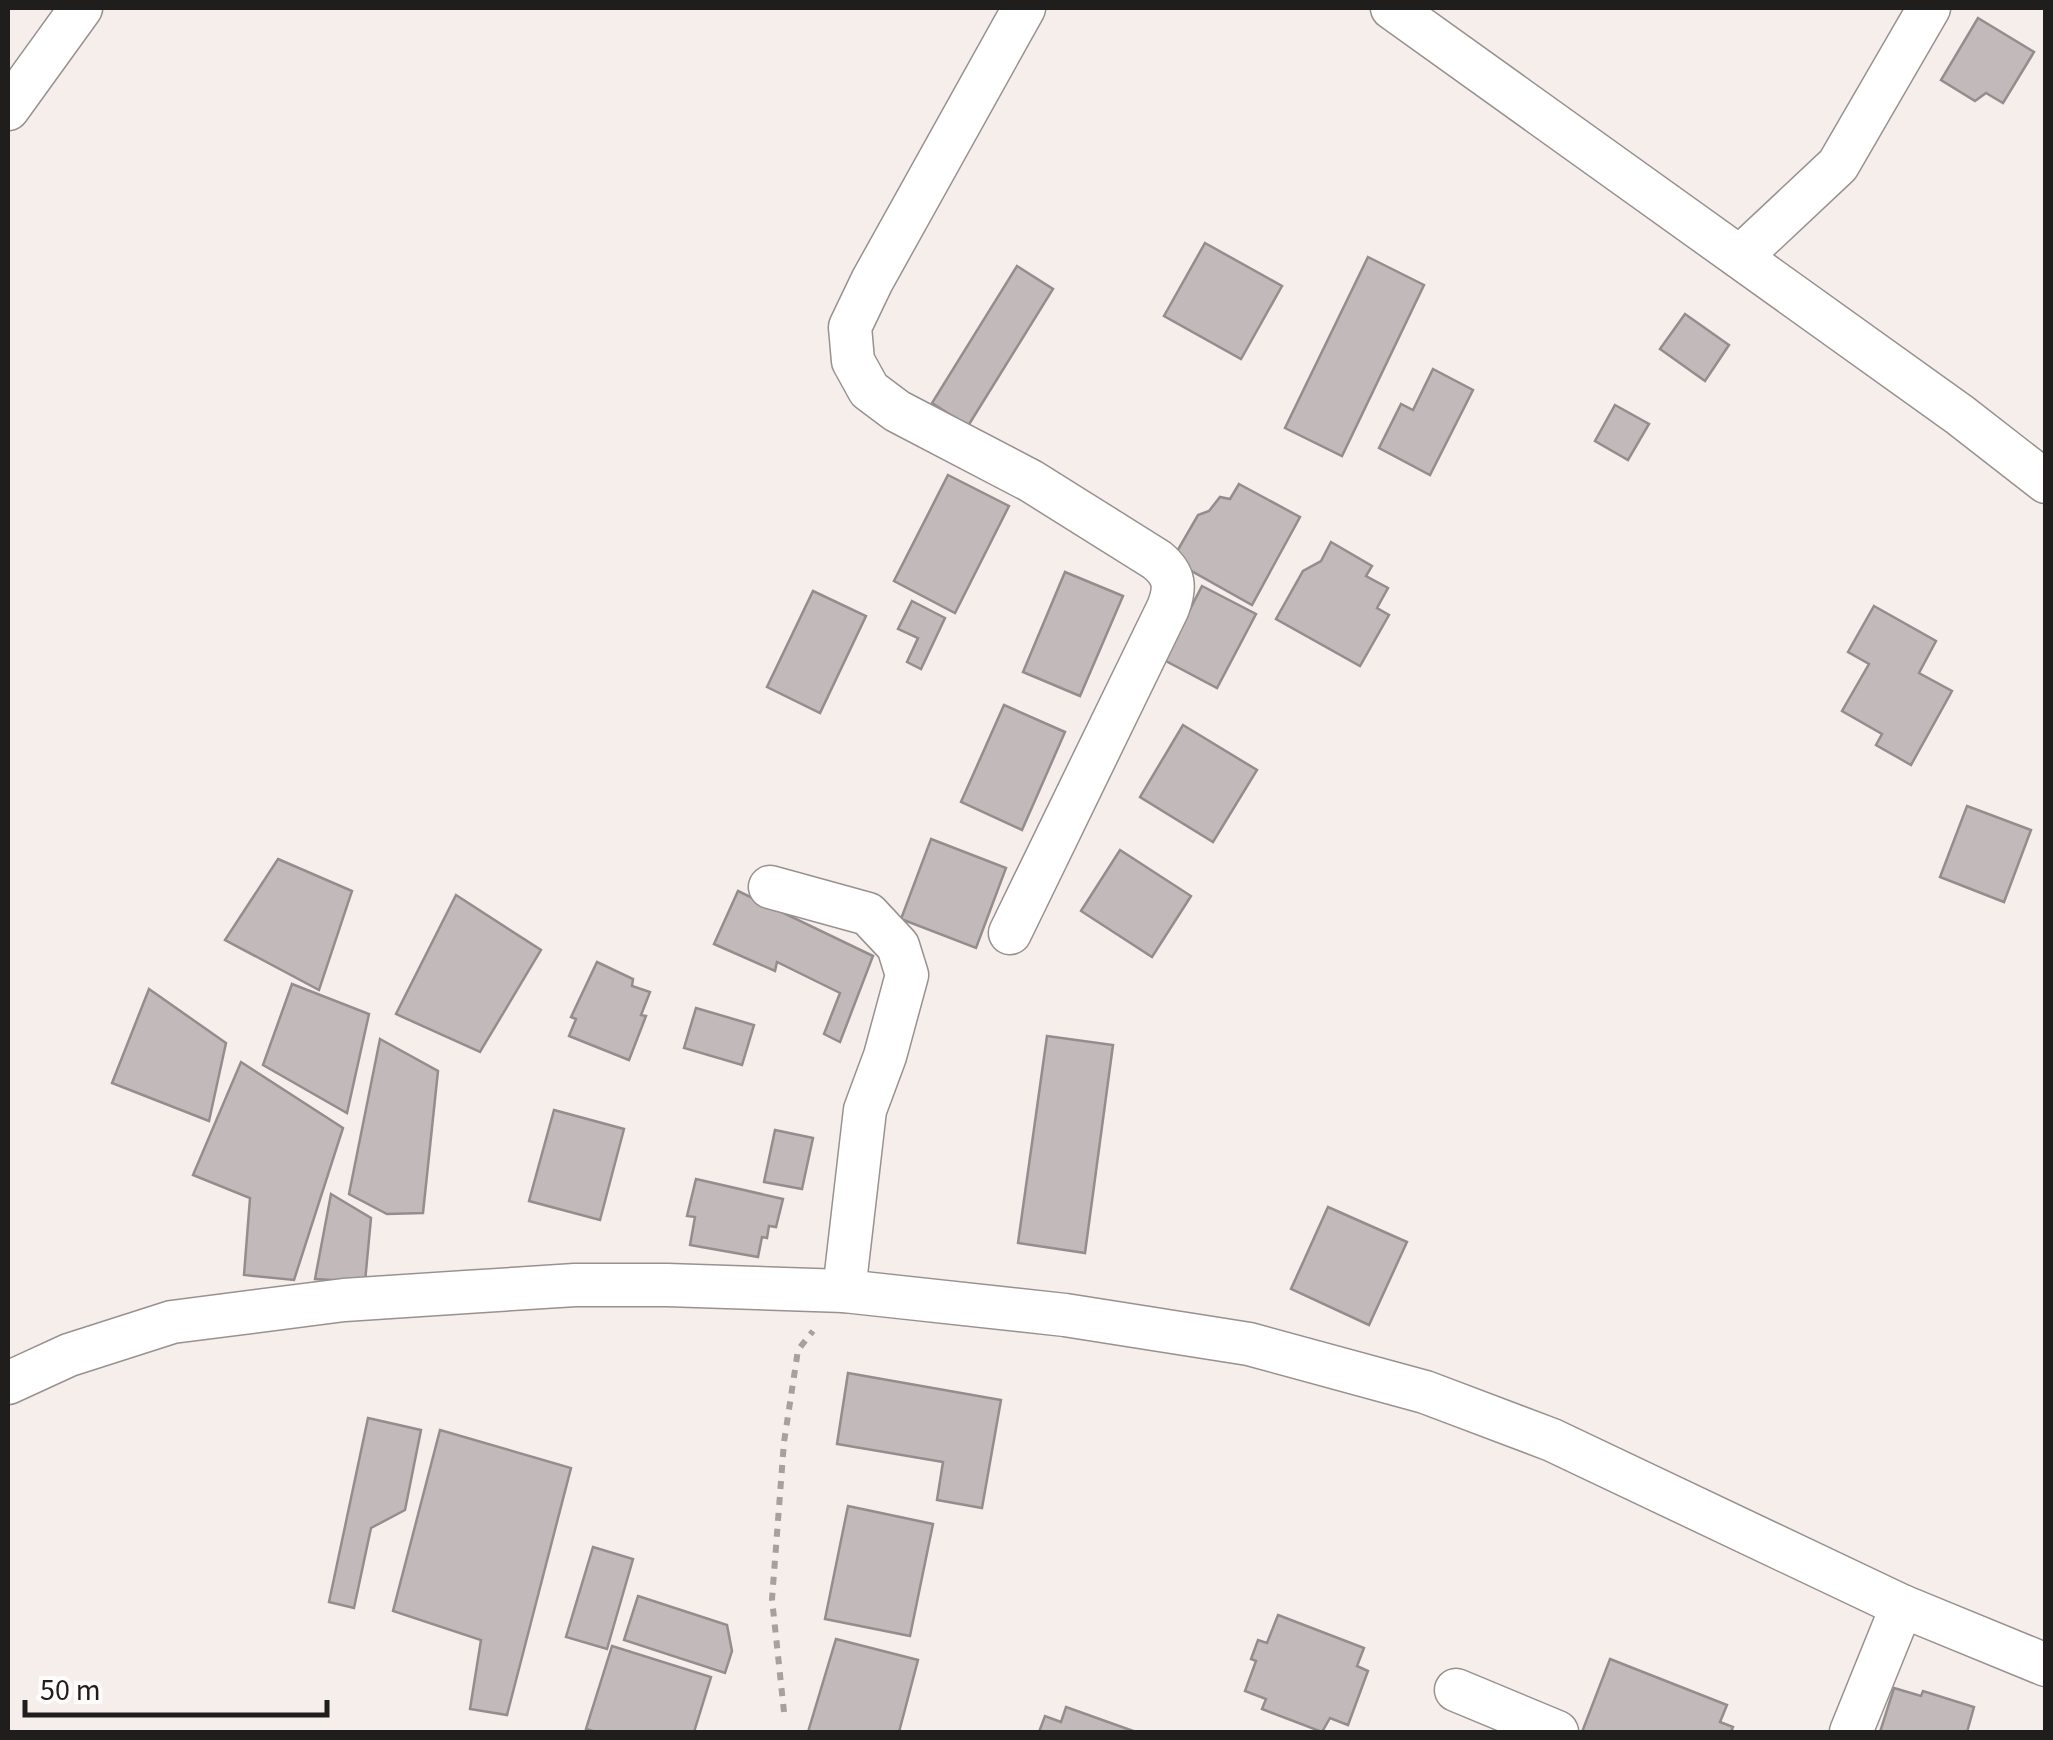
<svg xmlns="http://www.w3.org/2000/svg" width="2053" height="1740" font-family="'Source Sans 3',sans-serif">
	<rect width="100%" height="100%" fill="#f6eeeb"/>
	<g fill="#c2baba" stroke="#948d8d" stroke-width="2.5">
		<polygon points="1978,18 2034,52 2003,103 1986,93 1975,101 1941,80"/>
		<polygon points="1205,243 1282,286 1241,359 1164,316"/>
		<polygon points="1368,257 1424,285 1342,456 1285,428"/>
		<polygon points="1017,266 1053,289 968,426 932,403"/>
		<polygon points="1685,314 1729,345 1705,381 1660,349"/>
		<polygon points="1433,369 1473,390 1430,475 1379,448 1401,404 1413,410"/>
		<polygon points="1615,405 1649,424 1628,460 1595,441"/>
		<polygon points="948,475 1009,506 955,613 894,581"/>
		<polygon points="1239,484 1300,517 1252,605 1172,560 1198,515 1209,511 1220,497 1230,499"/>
		<polygon points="1331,542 1372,566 1366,576 1388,588 1377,608 1389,615 1360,666 1276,619 1303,571 1321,561"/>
		<polygon points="1065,572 1123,596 1080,696 1023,672"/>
		<polygon points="1202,586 1256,614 1217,688 1164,660"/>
		<polygon points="813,591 866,616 820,713 767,687"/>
		<polygon points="912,601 945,618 921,669 907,662 918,638 898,629"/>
		<polygon points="1874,606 1936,641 1919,673 1952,691 1911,765 1876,745 1882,734 1842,711 1869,664 1848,652"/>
		<polygon points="1004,705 1065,732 1022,830 961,802"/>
		<polygon points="1183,725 1257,770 1213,842 1140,797"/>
		<polygon points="1967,806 2031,830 2004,902 1940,877"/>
		<polygon points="931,839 1006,868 976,948 901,919"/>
		<polygon points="1120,850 1191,896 1152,957 1081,911"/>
		<polygon points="278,859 352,891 319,990 225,940"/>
		<polygon points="738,891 873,956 840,1042 824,1034 840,993 777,962 775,971 714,944"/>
		<polygon points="456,895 541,950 480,1052 396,1014"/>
		<polygon points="597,962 633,979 632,986 650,992 641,1015 646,1016 629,1060 569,1036 576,1019 571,1017"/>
		<polygon points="292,984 369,1014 347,1113 263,1065"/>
		<polygon points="149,989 226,1043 209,1121 112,1083"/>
		<polygon points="696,1008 754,1025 742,1065 684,1048"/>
		<polygon points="1047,1036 1113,1045 1085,1253 1018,1243"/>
		<polygon points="380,1039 438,1071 423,1213 387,1214 349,1194"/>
		<polygon points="241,1062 343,1128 294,1280 244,1275 250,1198 193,1175"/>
		<polygon points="554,1110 624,1129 600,1220 529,1201"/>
		<polygon points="775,1130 813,1138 802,1189 764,1182"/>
		<polygon points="696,1179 783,1199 776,1227 769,1226 767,1238 762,1237 758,1257 690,1245 695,1217 687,1216"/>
		<polygon points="331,1194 371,1218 365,1282 315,1279"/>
		<polygon points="1328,1207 1407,1242 1369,1325 1291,1289"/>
		<polygon points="848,1373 1001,1400 982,1508 937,1500 943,1462 837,1444"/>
		<polygon points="368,1418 421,1430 405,1510 371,1528 354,1608 329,1602"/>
		<polygon points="440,1430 571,1468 507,1715 470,1709 481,1640 393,1611"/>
		<polygon points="848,1506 933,1524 910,1636 825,1619"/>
		<polygon points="593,1547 633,1559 607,1649 566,1637"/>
		<polygon points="638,1596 727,1625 732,1651 725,1673 624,1640"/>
		<polygon points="1278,1615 1364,1648 1357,1666 1368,1671 1348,1725 1330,1718 1322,1732 1262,1709 1266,1699 1245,1691 1256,1661 1251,1659 1258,1640 1267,1643"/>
		<polygon points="836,1639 918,1660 899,1732 808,1732"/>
		<polygon points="612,1646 711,1677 694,1732 596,1732 586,1729"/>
		<polygon points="1610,1659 1727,1705 1720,1722 1733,1727 1731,1732 1582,1732"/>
		<polygon points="1894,1688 1921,1696 1923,1691 1974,1707 1967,1732 1880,1732"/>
		<polygon points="1066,1707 1136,1732 1039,1732 1045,1716 1061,1722"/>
	</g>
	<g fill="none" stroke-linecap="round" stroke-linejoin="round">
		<defs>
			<g id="minor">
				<polyline points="1392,8 1960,415 2046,482"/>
				<polyline points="8,109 81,8"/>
				<polyline points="1740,257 1838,165 1929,8"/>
				<polyline points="770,887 868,914 898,946 907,975 885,1056 865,1110 844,1291"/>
				<path d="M1010,933L1168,608C1176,587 1175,575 1157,560L1031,481L897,411L869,390L853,361L850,327L872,281L1024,8"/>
				<polyline points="8,1383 69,1355 172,1322 344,1300 466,1292 575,1285 667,1285 844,1291 1065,1315 1249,1344 1425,1392 1552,1440 1902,1606 2046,1665"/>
				<polyline points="1456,1690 1557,1732"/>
				<polyline points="1851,1732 1902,1606"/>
			</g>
		</defs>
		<use href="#minor" stroke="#98918f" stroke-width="45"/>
		<polyline stroke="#a6a09e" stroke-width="6" stroke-dasharray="8 8" stroke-linecap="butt" points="784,1712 772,1599 784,1442 798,1350 813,1331"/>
		<use href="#minor" stroke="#fff" stroke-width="42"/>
	</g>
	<rect width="2053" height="1740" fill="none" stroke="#201e1d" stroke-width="20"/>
	<path d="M25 1700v15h302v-15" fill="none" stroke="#201e1d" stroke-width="5"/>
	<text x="40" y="1700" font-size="30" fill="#201e1d" stroke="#fefdfc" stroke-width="8" paint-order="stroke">50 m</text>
</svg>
